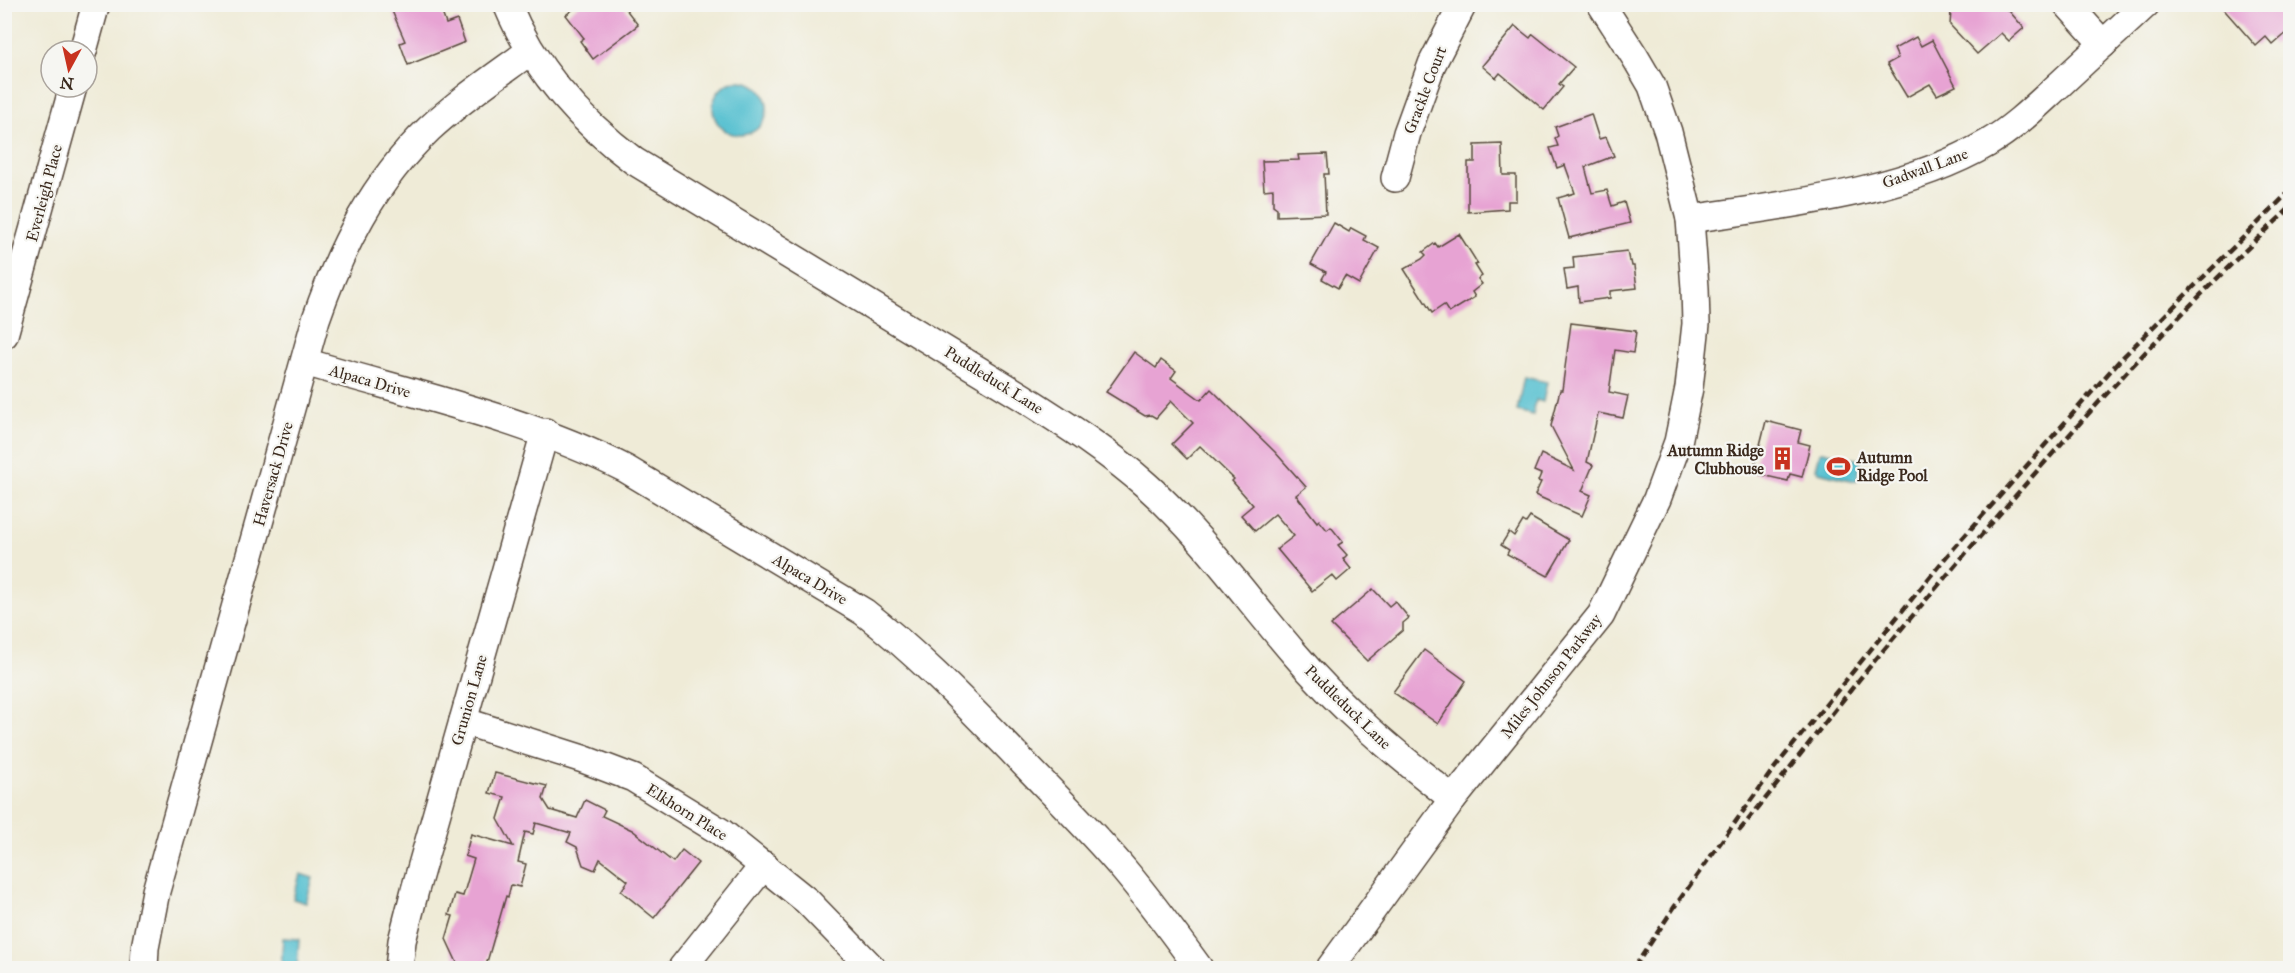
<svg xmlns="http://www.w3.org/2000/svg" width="2295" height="973" font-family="'IM FELL Great Primer',serif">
	<rect width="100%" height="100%" fill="#f6f6f2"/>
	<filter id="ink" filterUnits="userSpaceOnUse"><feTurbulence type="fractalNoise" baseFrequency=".0167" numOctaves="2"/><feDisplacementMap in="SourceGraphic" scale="12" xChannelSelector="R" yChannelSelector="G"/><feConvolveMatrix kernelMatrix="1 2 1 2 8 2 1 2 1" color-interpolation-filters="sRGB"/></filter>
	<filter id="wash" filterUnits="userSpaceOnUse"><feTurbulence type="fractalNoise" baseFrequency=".008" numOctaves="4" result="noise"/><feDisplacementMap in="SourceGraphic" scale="24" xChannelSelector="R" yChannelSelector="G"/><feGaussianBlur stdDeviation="1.35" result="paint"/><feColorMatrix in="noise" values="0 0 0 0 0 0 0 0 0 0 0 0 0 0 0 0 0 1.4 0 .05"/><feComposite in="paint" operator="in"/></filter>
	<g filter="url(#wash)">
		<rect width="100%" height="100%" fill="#efebd7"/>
		<g fill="#55c0d0" stroke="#487577" stroke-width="1.5">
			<circle cx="740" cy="108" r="27"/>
			<polygon points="1524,377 1547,382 1543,402 1536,400 1533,415 1517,411"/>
			<polygon points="1823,451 1859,460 1861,464 1857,480 1854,481 1819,472 1816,469 1820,453"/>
			<polygon points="300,874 313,878 306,903 293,899"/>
			<polygon points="283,938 299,939 297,968 281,968"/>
		</g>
		<g id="blocks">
			<g fill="#e7a3d3">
				<polygon points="389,4 439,4 446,24 457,20 465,42 408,65 400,43 405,41"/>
				<polygon points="580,4 622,4 638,25 593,59 580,41 584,38 566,15"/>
				<polygon points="1959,4 2003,4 2024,28 2009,41 2001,33 1977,54 1950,25 1951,11"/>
				<polygon points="2219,4 2290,4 2290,30 2273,45 2266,37 2256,46"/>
				<polygon points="1515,26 1530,38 1533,34 1574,67 1559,84 1563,87 1544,110 1500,73 1496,78 1482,66"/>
				<polygon points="1916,37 1921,46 1932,40 1956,86 1937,95 1930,84 1907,97 1887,64 1898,58 1894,49"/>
				<polygon points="1591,114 1599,139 1606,137 1614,156 1585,167 1592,193 1607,190 1612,206 1624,202 1630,223 1569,238 1558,198 1575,193 1565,165 1557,168 1550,148 1558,146 1555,138 1558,136 1555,127"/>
				<polygon points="1502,144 1503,175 1516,175 1516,201 1508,201 1508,209 1468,212 1468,162 1475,162 1475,145"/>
				<polygon points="1327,154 1329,174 1324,174 1326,214 1277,216 1277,208 1273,205 1273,189 1264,190 1262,161 1299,160 1298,155"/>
				<polygon points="1334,223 1349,232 1351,228 1366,236 1364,240 1379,248 1359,284 1345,276 1338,288 1322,279 1326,272 1311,264"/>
				<polygon points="1459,234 1478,264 1475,265 1482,276 1478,279 1482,284 1472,292 1475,297 1449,313 1444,305 1432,313 1404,269 1422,259 1426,255 1423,252 1435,243 1438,247"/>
				<polygon points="1627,251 1629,261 1631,261 1632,266 1634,266 1637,288 1610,291 1610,298 1579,302 1578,287 1567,289 1564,269 1574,268 1573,257"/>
				<polygon points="1571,323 1636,331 1633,353 1615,350 1609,392 1628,396 1623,418 1598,413 1587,462 1593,465 1582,491 1591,495 1582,516 1535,495 1541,482 1538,481 1541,474 1534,471 1541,454 1574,470 1551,426 1560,390 1562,390"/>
				<polygon points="1134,352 1156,368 1161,360 1176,371 1171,378 1201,400 1211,389 1275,452 1306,487 1296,495 1317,522 1319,520 1327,530 1331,527 1343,542 1338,545 1347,555 1343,559 1351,569 1337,581 1332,575 1312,591 1277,549 1294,536 1275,514 1255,531 1241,515 1253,505 1232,481 1234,479 1200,446 1187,459 1172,444 1193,423 1171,401 1156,418 1151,415 1145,416 1106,392"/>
				<polygon points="1766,421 1801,430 1798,442 1810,445 1802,477 1790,474 1788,481 1753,473"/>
				<polygon points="1530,517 1569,540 1548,576 1507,554 1509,550 1501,545 1509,532 1514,536 1523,521 1526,523"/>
				<polygon points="1373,589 1389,606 1395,601 1409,618 1403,623 1403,630 1367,661 1331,625"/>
				<polygon points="1424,650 1466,681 1438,724 1393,692"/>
				<polygon points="495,773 547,786 543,799 550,810 577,818 585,800 605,810 602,816 632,830 673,862 682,850 698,863 654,918 621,891 628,881 600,859 595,870 583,865 577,847 567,842 571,833 536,823 533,834 525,832 518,862 526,864 520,887 511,885 508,897 506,896 485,969 460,969 446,939 453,916 449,915 455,894 463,896 474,859 465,856 471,834 513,846 498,819 505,797 489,793"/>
			</g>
		</g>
	</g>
	<g filter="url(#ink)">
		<use href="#blocks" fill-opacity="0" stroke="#56473a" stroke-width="1.5"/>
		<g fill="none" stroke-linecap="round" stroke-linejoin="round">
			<defs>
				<g id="minor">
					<path d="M507,4C533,67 579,120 634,161L1024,398C1066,425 1109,452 1146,485C1202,535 1244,595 1293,652C1340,708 1396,754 1453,799"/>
					<polyline points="2067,4 2103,44"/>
					<polyline points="83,51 96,4"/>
					<polyline points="1395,178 1407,133 1432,64 1463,4"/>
					<path d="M1690,219C1788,204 1902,193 1988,143C2015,127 2037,105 2059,85C2088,58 2117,31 2146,4"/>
					<polyline points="4,335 73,87"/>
					<path d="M305,362C412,394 526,418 626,469L864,612C918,654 965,703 1013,752C1050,791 1090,829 1125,871C1151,902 1175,935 1199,968"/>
					<polyline points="463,721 583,759 633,778 721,832 807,901 872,968"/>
					<path d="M144,968L145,948L156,891L316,319C341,247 373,183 429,129C460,100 496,76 530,51"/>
					<polyline points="399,968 402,941 415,890 545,432"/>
					<polyline points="682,968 764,865"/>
					<polyline points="1330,968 1453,799 1601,615 1657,499 1678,442 1689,388 1696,324 1695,288 1690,219 1668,132 1652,86 1635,57 1601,4"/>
				</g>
			</defs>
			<use href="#minor" stroke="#56473a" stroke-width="30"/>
			<use href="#minor" stroke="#fff" stroke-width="27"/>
			<g stroke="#3b2a1e" stroke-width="4.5" stroke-dasharray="9 4.5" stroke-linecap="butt">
				<path d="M1739,831C1790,770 1836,706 1887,646C2015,494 2145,343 2290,208"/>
				<polyline points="1634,968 1675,906 1772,771 1946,557 2121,359 2290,191"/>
			</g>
		</g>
	</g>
	<defs>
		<symbol id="building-bare" viewBox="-9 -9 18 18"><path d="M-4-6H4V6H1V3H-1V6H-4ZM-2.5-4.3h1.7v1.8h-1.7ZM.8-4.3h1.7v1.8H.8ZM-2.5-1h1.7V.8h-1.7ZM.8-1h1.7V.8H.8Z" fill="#c8321e" stroke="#f6f6f2" stroke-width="2.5" paint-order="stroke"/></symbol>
		<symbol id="stadium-bare" viewBox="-9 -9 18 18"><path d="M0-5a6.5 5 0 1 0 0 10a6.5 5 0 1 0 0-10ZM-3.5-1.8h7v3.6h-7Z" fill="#c8321e" stroke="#f6f6f2" stroke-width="2.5" paint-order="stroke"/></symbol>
	</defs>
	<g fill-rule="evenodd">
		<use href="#building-bare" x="1766" y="442" width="33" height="33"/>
		<use href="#stadium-bare" x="1822" y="450" width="33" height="33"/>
	</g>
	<g text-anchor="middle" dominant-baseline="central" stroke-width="4.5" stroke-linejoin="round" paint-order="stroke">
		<g font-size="16" fill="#3b2a1e" stroke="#f6f6f2">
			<text transform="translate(1425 90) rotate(-69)">Grackle Court</text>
			<text transform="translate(1925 168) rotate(-20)">Gadwall Lane</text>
			<text transform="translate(44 193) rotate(-75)">Everleigh Place</text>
			<text transform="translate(994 380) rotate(32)">Puddleduck Lane</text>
			<text transform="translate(370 381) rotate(16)">Alpaca Drive</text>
			<text transform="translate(273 474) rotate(-74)">Haversack Drive</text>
			<text transform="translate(810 579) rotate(31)">Alpaca Drive</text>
			<text transform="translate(1551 676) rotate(-52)">Miles Johnson Parkway</text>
			<text transform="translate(469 700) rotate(-74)">Grunion Lane</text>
			<text transform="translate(1348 707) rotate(44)">Puddleduck Lane</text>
			<text transform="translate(687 812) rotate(32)">Elkhorn Place</text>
		</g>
		<g font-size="16" font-weight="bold" fill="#3b2a1e" stroke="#f6f6f2" text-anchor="end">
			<text x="1764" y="450">Autumn Ridge<tspan x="1764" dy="18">Clubhouse</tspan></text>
			<text x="1857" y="457" text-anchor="start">Autumn<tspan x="1857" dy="18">Ridge Pool</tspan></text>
		</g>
	</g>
	<rect width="2295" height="973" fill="none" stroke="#f6f6f2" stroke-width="24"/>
	<g transform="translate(69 69) rotate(188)"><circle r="28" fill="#f6f6f2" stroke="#aba49d" stroke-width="1.5"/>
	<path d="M0-4.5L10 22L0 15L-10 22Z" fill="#c8321e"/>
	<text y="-9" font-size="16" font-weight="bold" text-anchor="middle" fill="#3b2a1e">N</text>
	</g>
</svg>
